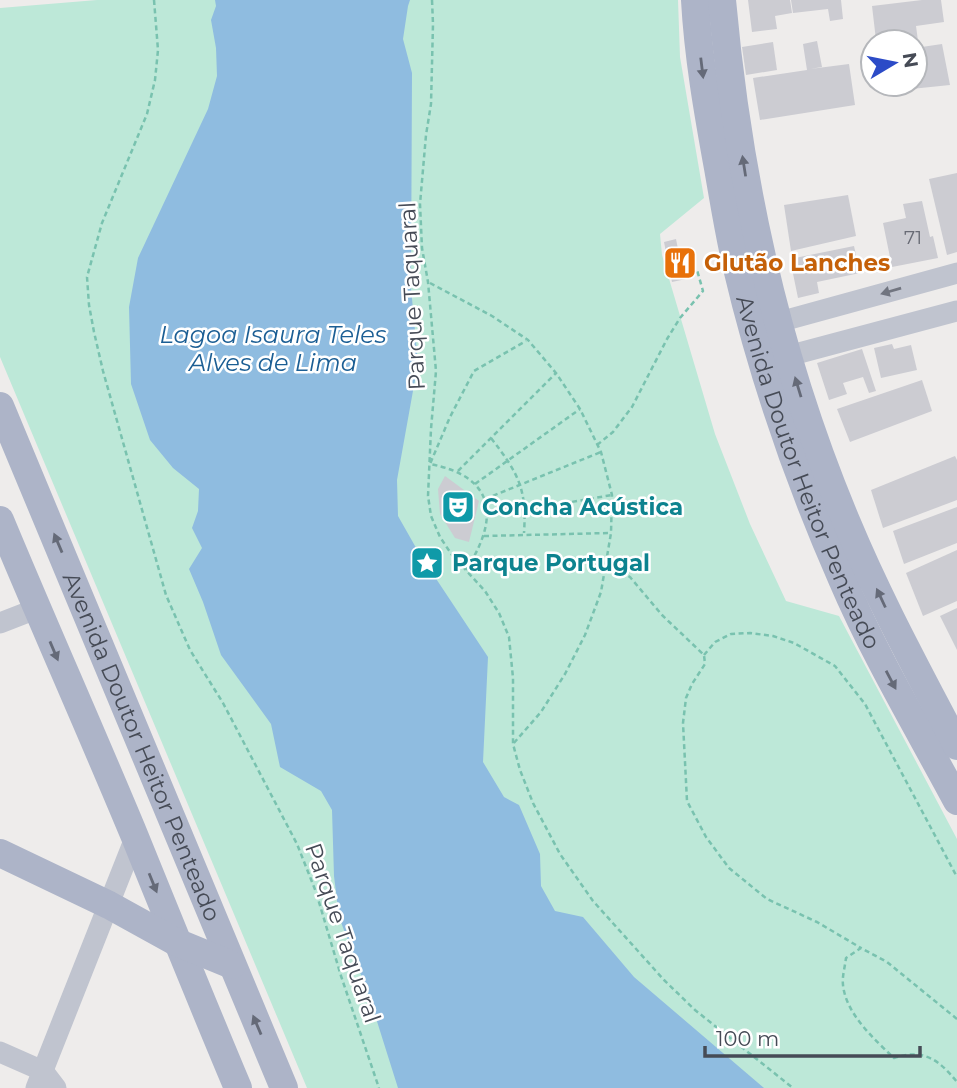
<svg xmlns="http://www.w3.org/2000/svg" width="957" height="1088" font-family="Montserrat,sans-serif">
	<rect width="100%" height="100%" fill="#eeeceb"/>
	<polygon fill="#bde8d8" points="97,0 678,0 680,57 704,198 660,234 662,255 715,434 750,524 786,601 839,616 957,839 957,1088 307,1088 0,357 0,8"/>
	<polygon fill="#8fbce0" points="215,0 410,0 408,6 403,39 412,73 411,288 418,363 397,480 398,516 419,553 488,657 483,762 504,797 519,805 540,854 541,886 555,911 583,917 634,977 764,1088 398,1088 369,996 339,917 334,876 332,810 321,791 280,767 271,724 221,655 203,602 189,569 202,548 192,528 198,511 199,489 173,468 150,440 131,384 129,307 138,258 208,109 217,76 216,48 211,20 216,6"/>
	<g fill="#ccccd2">
		<polygon points="748,0 790,0 792,13 775,16 777,29 752,32"/>
		<polygon points="791,0 841,0 843,19 830,21 828,9 793,13"/>
		<polygon points="922,0 941,0 944,22 916,26 918,41 907,42 906,36 876,40 872,6"/>
		<polygon points="817,41 822,67 810,69 849,64 855,105 760,120 753,78 807,70 803,44"/>
		<polygon points="773,42 777,70 746,75 742,47"/>
		<polygon points="942,44 950,85 882,92 881,84 915,84 915,48"/>
		<polygon points="957,173 957,252 947,255 929,179"/>
		<polygon points="848,195 856,236 791,251 784,205"/>
		<polygon points="922,201 930,237 933,236 938,258 892,267 883,223 906,218 903,204"/>
		<polygon points="676,239 679,254 689,252 692,271 686,279 672,282 664,242"/>
		<polygon points="854,246 860,273 817,282 819,293 798,298 790,259"/>
		<polygon points="892,344 894,349 911,345 917,370 881,378 874,348"/>
		<polygon points="862,349 876,391 869,393 863,377 843,383 847,394 829,400 817,363"/>
		<polygon points="922,380 932,411 850,442 837,409"/>
		<polygon points="955,456 957,460 957,500 883,528 871,490"/>
		<polygon points="445,476 479,501 469,542 455,538 440,514 438,489"/>
		<polygon points="957,507 957,543 904,564 893,531"/>
		<polygon points="957,550 957,601 923,616 906,573"/>
		<polygon points="957,608 957,650 940,616"/>
	</g>
	<g fill="none" stroke-linecap="round" stroke-linejoin="round">
		<g stroke="#79c2af" stroke-width="2.5" stroke-dasharray="5 3.5" stroke-linecap="butt">
			<polyline points="154,0 158,50 155,80 147,114 102,223 87,277 89,305 94,332 103,371 166,595 190,650 223,703 297,844 316,892 341,976 379,1088"/>
			<polyline points="432,0 433,24 431,104 426,135 420,204 422,248 428,282 436,371 431,429 428,496 431,516 440,537 452,555 485,591 499,613 509,637 513,678 513,744 520,770 533,803 560,854 593,901 664,980 695,1010 793,1088"/>
			<polyline points="430,283 492,316 528,340 556,373 580,409 601,452 612,495 611,533 601,592 585,635 565,674 541,712 513,744"/>
			<path d="M491,438C518,473 527,488 524,533"/>
			<polyline points="597,445 613,432 632,407 667,339 680,318 703,291 697,270"/>
			<polyline points="458,471 556,373"/>
			<polyline points="475,484 580,409"/>
			<polyline points="485,499 601,452"/>
			<polyline points="488,514 525,510 612,495"/>
			<polyline points="484,536 610,533"/>
			<polyline points="606,564 630,577 662,615 704,655 705,664 692,684 686,698 683,723 687,801 706,837 729,868 767,899 817,922 861,948"/>
			<path d="M466,570C499,519 497,477 430,464L450,417L474,371L526,341"/>
			<polyline points="704,655 715,642 731,634 750,633 773,636 794,643 835,666 865,704 957,877"/>
			<path d="M957,1019L887,962L861,948L846,958C845,967 842,976 843,985C846,1014 874,1039 894,1058C924,1048 939,1060 957,1082"/>
		</g>
		<g stroke="#c0c4cf" stroke-width="21">
			<polyline points="779,322 957,273"/>
			<polyline points="788,356 957,311"/>
			<polyline points="0,623 36,609"/>
			<polyline points="0,1052 43,1071 56,1088"/>
			<polyline points="36,1088 135,838"/>
		</g>
		<g stroke="#adb4c8" stroke-width="28">
			<path id="s1" d="M695,0C698,56 708,113 718,168C724,202 729,235 737,268C762,374 798,479 842,579C875,656 918,728 957,801"/>
			<path d="M722,0C738,179 777,357 847,523C879,600 919,673 957,746"/>
			<path id="s2" d="M0,406L284,1088"/>
			<path d="M0,520C44,626 91,731 135,837C169,921 203,1005 238,1088"/>
			<polyline points="0,853 109,905 176,942 232,965"/>
		</g>
	</g>
	<defs><path id="oneway-solid" d="M-6-.8H1V-3.2L6.5 0L1 3.2V.8H-6Z" transform="scale(1.75)"/></defs>
	<g fill="#656a78">
		<use href="#oneway-solid" transform="translate(702 68) rotate(83)"/>
		<use href="#oneway-solid" transform="translate(744 166) rotate(-99)"/>
		<use href="#oneway-solid" transform="translate(798 387) rotate(-107)"/>
		<use href="#oneway-solid" transform="translate(58 543) rotate(-113)"/>
		<use href="#oneway-solid" transform="translate(881 598) rotate(-115)"/>
		<use href="#oneway-solid" transform="translate(54 651) rotate(67)"/>
		<use href="#oneway-solid" transform="translate(891 680) rotate(62)"/>
		<use href="#oneway-solid" transform="translate(153 883) rotate(68)"/>
		<use href="#oneway-solid" transform="translate(257 1025) rotate(-113)"/>
	</g>
	<use fill="#717580" href="#oneway-solid" transform="translate(891 291) rotate(164)"/>
	<defs>
		<symbol id="restaurant-square" viewBox="-11 -11 22 22"><rect x="-9" y="-9" width="18" height="18" rx="4" fill="#e8710a" stroke="#fff"/><path d="M-5-6h1v4h1v-4h1v4h1v-4h1v5L-1.5 .5V6h-2V.5L-5-1ZM5-6V6H3V1.5H1.5Q1.5-4 5-6Z" fill="#fff"/></symbol>
		<symbol id="theatre-square" viewBox="-11 -11 22 22"><rect x="-9" y="-9" width="18" height="18" rx="4" fill="#0f9aa8" stroke="#fff"/><path d="M-5-5.5Q0-4 5-5.5V0Q5 5 0 6Q-5 5-5 0ZM-3.3-2.5H-1v1.5H-3.3ZM1-2.5H3.3v1.5H1ZM-2.8 1Q0 5.5 2.8 1Z" fill="#fff"/></symbol>
		<symbol id="sight-square" viewBox="-11 -11 22 22"><rect x="-9" y="-9" width="18" height="18" rx="4" fill="#0f9aa8" stroke="#fff"/><path d="M0-6L1.8-2.2L6-1.7L2.9 1.2L3.7 5.4L0 3.3L-3.7 5.4L-2.9 1.2L-6-1.7L-1.8-2.2Z" fill="#fff"/></symbol>
	</defs>
	<g fill-rule="evenodd">
		<use href="#restaurant-square" x="661" y="244" width="38" height="38"/>
		<use href="#theatre-square" x="439" y="488" width="38" height="38"/>
		<use href="#sight-square" x="408" y="544" width="38" height="38"/>
	</g>
	<g text-anchor="middle" dominant-baseline="central" stroke-width="5" stroke-linejoin="round" paint-order="stroke">
		<g font-size="19" fill="#686b75">
			<text x="913" y="237">71</text>
		</g>
		<g font-size="23" font-weight="bold" fill="#c56008" stroke="#fff" text-anchor="start">
			<text x="704" y="263">Glutão Lanches</text>
		</g>
		<g font-size="23" fill="#464b56" stroke="#fff">
			<text transform="translate(412 296) rotate(-93)">Parque Taquaral</text>
			<text stroke="none"><textPath href="#s1" startOffset="488">Avenida Doutor Heitor Penteado</textPath></text>
			<text stroke="none"><textPath href="#s2" startOffset="369">Avenida Doutor Heitor Penteado</textPath></text>
			<text transform="translate(343 933) rotate(71)">Parque Taquaral</text>
		</g>
		<g font-size="23" font-weight="bold" fill="#0d838f" stroke="#fff" text-anchor="start">
			<text x="482" y="507">Concha Acústica</text>
			<text x="452" y="563">Parque Portugal</text>
		</g>
		<g font-size="24" font-style="italic" fill="#1b5e94" stroke="#fff">
			<text x="273" y="334">Lagoa Isaura Teles<tspan x="273" dy="28">Alves de Lima</tspan></text>
		</g>
	</g>
	<g transform="translate(894 63) rotate(80)"><circle r="33" fill="#ffffff" stroke="#b5b7bb" stroke-width="2"/>
	<path d="M0-5L12 26L0 18L-12 26Z" fill="#2c4bc7"/>
	<text y="-10" font-size="19" font-weight="bold" text-anchor="middle" fill="#464b56">N</text>
	</g>
	<path d="M705 1046v10h215v-10" fill="none" stroke="#464b56" stroke-width="3.5"/>
	<text x="716" y="1046" font-size="21" fill="#464b56" stroke="#ffffff" stroke-width="5" paint-order="stroke">100 m</text>
</svg>
